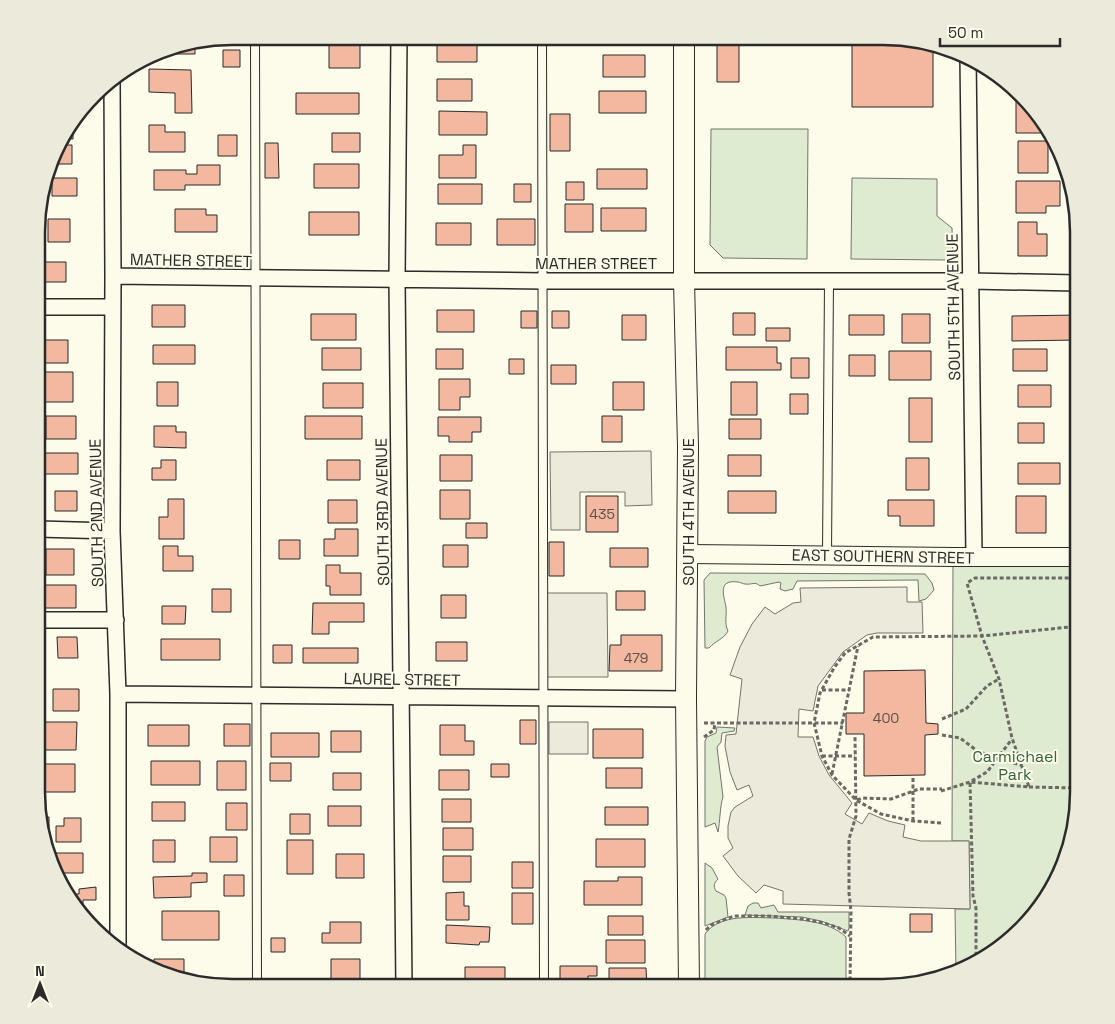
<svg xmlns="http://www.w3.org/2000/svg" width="1115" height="1024" viewBox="0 0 1115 1024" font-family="'Space Grotesk',sans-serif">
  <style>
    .green { fill: #deebd1; stroke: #74746e }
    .parking { fill: #eceadb; stroke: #74746e }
    .building { fill: #f2b8a0; stroke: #2b2b2b }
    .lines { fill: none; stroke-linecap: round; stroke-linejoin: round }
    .service-casing { stroke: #2b2b2b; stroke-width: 10 }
    .minor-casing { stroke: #2b2b2b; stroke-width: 18 }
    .tertiary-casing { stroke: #2b2b2b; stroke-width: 20 }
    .secondary-casing { stroke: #2b2b2b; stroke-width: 22 }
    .path { stroke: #6a6964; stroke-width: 3; stroke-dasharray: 4 2.5; stroke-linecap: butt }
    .service { stroke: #fdfbea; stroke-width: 8 }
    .minor { stroke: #fdfbea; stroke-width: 15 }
    .tertiary { stroke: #fdfbea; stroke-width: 18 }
    .secondary { stroke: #fdfbea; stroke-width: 20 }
    .labels { text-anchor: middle; stroke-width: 4; stroke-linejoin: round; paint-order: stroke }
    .number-label { font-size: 14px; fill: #5d4e48 }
    .street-label { font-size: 16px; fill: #2b2b2b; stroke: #fdfbea }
    .park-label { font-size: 16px; fill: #34623c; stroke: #fdfbea }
    .rim { fill: none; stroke: #2b2b2b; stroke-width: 2.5 }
  </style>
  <rect width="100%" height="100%" fill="#fdfbea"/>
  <!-- green -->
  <path class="green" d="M711 129H808L807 259 723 258 710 245Z
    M852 178 937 179V216L952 228 953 257 947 260 851 259Z
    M953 557H1079V792L1059 878 1012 939 956 973 955 909H970L969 841H952Z
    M710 573 925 574 932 583 934 590 926 599 919 601 918 580 797 581 793 589 785 591 780 589 781 583 779 582 760 586C755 581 752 585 745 584 743 584 740 582 738 582 717 579 724 596 726 607 727 616 724 623 728 631 724 639 715 641 709 648H705L704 580Z
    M717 727 735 728 734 731 722 733 721 742 717 747 723 797C720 805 720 822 718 832L715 823 705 827V741L707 737 716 733Z
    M705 863 712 868 718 879C714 883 713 886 716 891L724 895 726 898 728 917 705 926Z
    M753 903H758L761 908 774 905 778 912H849V928L848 931 821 921 802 917 745 915 748 906Z
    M776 918C799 920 828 920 846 937V987H705V934C720 913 754 918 776 918Z"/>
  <!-- parking -->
  <path class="parking" d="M651 451 652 505 625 506V492H580V530H551L550 452Z
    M907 587V602H922L923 633H877L867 635 843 652 818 686 813 711 799 709 798 737H813L819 756 829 775 852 803 845 814 862 824 869 813 888 821 905 825 903 837 921 841H969L970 909 783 904V891L764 885 756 893 738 876 723 856 733 848 728 838V826L731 812 735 807 753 796 749 785 737 790 730 772 725 746 726 735 736 734 742 679 730 675 740 647 752 624 765 607 775 614 793 603 801 602 800 588Z
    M544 593H607L608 677H544Z
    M549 722H588V754H549Z"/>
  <!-- building -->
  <path class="building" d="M717 37H739V82H717Z
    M852 37H896L933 47V107H852Z
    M329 38H360V68H329Z
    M437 40H477V62H437Z
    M195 42V54H156L169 47Z
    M223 50H240V67H223Z
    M603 55H645V77H603Z
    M149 69 191 70 192 113H175V93L149 92Z
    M437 79H472V101H437Z
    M599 91H646V113H599Z
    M296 93H359V114H296Z
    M1016 101H1028L1030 103 1049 133H1016Z
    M439 111 487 112V135H439Z
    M550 114H570V151H550Z
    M73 122V139H61L63 134Z
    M149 125H165V132H185V152H149Z
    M332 133H360V152H332Z
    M218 135H237V156H218Z
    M1018 141H1048V173H1018Z
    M265 143H278L279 178H265Z
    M58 145H72V164H51Z
    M463 145H476V178H439V155H463Z
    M314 164H359V188H314Z
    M197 165H220V185H185V190H154V170H186V174H197Z
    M597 169H647V189H597Z
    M52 178H77V196H52Z
    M1016 181H1060V206H1046V213H1016Z
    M566 182H584V200H566Z
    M438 184H482V204H438Z
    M514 184H531V202H514Z
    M565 204H593V232H565Z
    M601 208H646V231H601Z
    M175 209H206V215H217V232H175Z
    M309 212H359V235H309Z
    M48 219H70V242H48Z
    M497 219H535V245H497Z
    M1018 222H1037V234H1047V256H1018Z
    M436 223H471V245H436Z
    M40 262H66V282H39Z
    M152 305H185V327H152Z
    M437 310H474V332H437Z
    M521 311H537V328H521Z
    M552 311H569V328H552Z
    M733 313H755V335H733Z
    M311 314H356V340H311Z
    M902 314H930V343H902Z
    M622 315H646V340H622Z
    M849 315H884V335H849Z
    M1078 315V340L1012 341V316Z
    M766 328H790V341H766Z
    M39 340H68V363H39Z
    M153 345H195V364H153Z
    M726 347H777V363H781V370H726Z
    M322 348H361V370H322Z
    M436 349H463V369H436Z
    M1013 349H1047V371H1013Z
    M889 351H931V380H889Z
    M849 355H875V376H849Z
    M791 358H809V378H791Z
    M509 359H524V374H509Z
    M551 365H576V384H551Z
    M43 372H73V402H43Z
    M439 379H470V397H460V410H439Z
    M157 382H178V406H157Z
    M613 382H644V410H613Z
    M731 382H757V415H731Z
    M323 383H363V408H323Z
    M1018 385H1051V407H1018Z
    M790 394H808V414H790Z
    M909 398H932V442H909Z
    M46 416H76V439H46Z
    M305 416H362V439H305Z
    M602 416H622V442H602Z
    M438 417H481V432H472V442H449V436H438Z
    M729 419H761V439H729Z
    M1018 423H1044V443H1018Z
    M154 426H176V432H186V448L154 447Z
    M39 453H78V474H38Z
    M440 455H472V481H440Z
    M728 455H761V476H728Z
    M906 458H929V490H906Z
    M161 460H176V480H152V468H161Z
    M327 460H360V480H327Z
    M1018 463H1060V484H1018Z
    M440 490H470V519H440Z
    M55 491H77V511H55Z
    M728 491H776V513H728Z
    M586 496H618V532H586Z
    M1016 496H1046V533H1016Z
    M168 499H184V539H159V517H168Z
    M328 500H357V523H328Z
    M888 500H934V526H900V516H888Z
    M466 523H487V538H466Z
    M335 529H358V556H324V539H335Z
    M279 540H300V559H279Z
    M549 542H564V576H549Z
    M443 545H468V567H443Z
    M163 546H178V556H193V571H163Z
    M610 548H648V567H610Z
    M46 549H74V575H46Z
    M326 565H340V573H361V595H330V586H326Z
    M41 585H76V608H41Z
    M212 589H231V612H212Z
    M616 591H645V610H616Z
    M441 595H466V618H441Z
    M313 603H364V622H329V634H312Z
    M162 606H186L185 624H162Z
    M621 635H662V671H609L610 645H621Z
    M57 637H77L78 658H58Z
    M161 639H220V660H161Z
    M436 642H467V661H436Z
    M273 645H292V663H273Z
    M303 648H358V663H303Z
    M925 670 926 723 938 724V734L925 735V775L864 776V734H846V713H864V671Z
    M53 689H79V711H53Z
    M520 720H536V744H520Z
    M37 722H77L76 750H37Z
    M224 724H250V746H224Z
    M148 725H189V746H148Z
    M440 725H465V741H474V755H440Z
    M593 729H643V758H593Z
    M331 731H361V752H331Z
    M271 733H319V757H271Z
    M151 761H200V785H151Z
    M217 761H246V790H217Z
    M270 763H291V781H270Z
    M45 764H75V792H45Z
    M491 764H509V777H491Z
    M606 768H642V788H606Z
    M439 770H469V790H439Z
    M333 773H361V790H333Z
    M442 799H471V822H442Z
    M152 802H185V821H152Z
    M226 803H247V830H226Z
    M328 806H361V826H328Z
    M605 807H648V825H605Z
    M290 814H310V834H290Z
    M39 817H49V839H44Z
    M64 818H81V842H56V826H64Z
    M443 828H473V850H443Z
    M210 837H237V862H210Z
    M596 839H645V867H596Z
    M153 840H175V862H153Z
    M287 840H313V874H287Z
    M48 853H83V873H55L51 867Z
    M336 854H364V878H336Z
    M443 856H471V882H443Z
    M512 862H533V888H512Z
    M192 873H207V882L191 883V897L154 898 153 877 192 876Z
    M224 875H244V896H224Z
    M618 877H642V905H584V881H618Z
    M96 887V900H83V914H80L68 894H79V889Z
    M464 892V906H469V920H446V893Z
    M512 893H533V924H512Z
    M162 911H219V940H162Z
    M910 914H932V932H910Z
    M608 916H643V935H608Z
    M330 922H361V943H322V933H330Z
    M446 925 490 927 489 942H480L479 945 446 943Z
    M271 938H285V952H271Z
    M606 940H645V963H606Z
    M154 959H184V977L154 970Z
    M331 959H360V988H331Z
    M560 966H597V976H588V985H560Z
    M465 967H505V988H465Z
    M609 968H646L647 987 609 988Z"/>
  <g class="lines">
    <defs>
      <path id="service" d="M255 36 257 988
        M542 36 544 988
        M827 555 829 281"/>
      <path id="minor" d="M399 36 397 280 404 988
        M968 56 974 557
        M112 80 113 276 112 531 118 694V947
        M113 276 543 281H970L1078 283
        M39 307H113
        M38 529 112 531
        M38 620H116
        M118 694 686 699"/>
      <path id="tertiary" d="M688 554 953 557H1079"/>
      <path id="secondary" d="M684 37V281L688 447 686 699 689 987"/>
    </defs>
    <!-- service casing -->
    <use href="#service" class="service-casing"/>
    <!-- minor casing -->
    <use href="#minor" class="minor-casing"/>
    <!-- tertiary casing -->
    <use href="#tertiary" class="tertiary-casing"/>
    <!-- secondary casing -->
    <use href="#secondary" class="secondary-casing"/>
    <!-- path -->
    <path class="path" d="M822 690H849
      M942 719 966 709 987 686 999 679
      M704 723H843
      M942 735 960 738 976 750 997 759 1021 765
      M704 737 714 730 715 723
      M822 756H855
      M832 774 858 646
      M913 778V821
      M1029 787 1079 788
      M941 791 970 782 987 772 1012 739
      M857 800 863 798 891 799 919 789H942
      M941 823 913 821 881 814 856 800 832 775 822 756 814 723 820 693 834 668 845 653 873 637 982 636 1079 626
      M706 930 711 925 734 916H767L804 919 824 923 839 928 850 936
      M979 960 976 959V908L973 896 970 782 1029 787 1012 738 999 679 982 636 967 583 975 578H1079
      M850 987 851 911 849 893V839L856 816 855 736"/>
    <!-- service -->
    <use href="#service" class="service"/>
    <!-- minor -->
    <use href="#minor" class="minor"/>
    <!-- tertiary -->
    <use href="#tertiary" class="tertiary"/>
    <!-- secondary -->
    <use href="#secondary" class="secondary"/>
  </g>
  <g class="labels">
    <!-- number labels -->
    <g class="number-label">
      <text x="602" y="519">435</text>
      <text x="636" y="663">479</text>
      <text x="886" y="723">400</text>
    </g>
    <!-- street labels -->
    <g class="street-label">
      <text transform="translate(191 260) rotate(1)" y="6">MATHER STREET</text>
      <text x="596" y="269">MATHER STREET</text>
      <text transform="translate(953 307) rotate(-91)" y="6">SOUTH 5TH AVENUE</text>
      <text transform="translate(382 512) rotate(-91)" y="6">SOUTH 3RD AVENUE</text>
      <text transform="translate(688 512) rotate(-90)" y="6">SOUTH 4TH AVENUE</text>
      <text transform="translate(96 513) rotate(-91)" y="6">SOUTH 2ND AVENUE</text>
      <text transform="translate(883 556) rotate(1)" y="6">EAST SOUTHERN STREET</text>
      <text transform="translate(402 679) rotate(1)" y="6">LAUREL STREET</text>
    </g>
    <!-- park labels -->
    <g class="park-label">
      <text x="1015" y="762">Carmichael<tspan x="1015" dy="18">Park</tspan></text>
    </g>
  </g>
  <!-- crop -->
  <path d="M0 0H1115V1024H0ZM232 45H883A187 187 0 0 1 1070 232V792A187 187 0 0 1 883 979H232A187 187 0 0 1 45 792V232A187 187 0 0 1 232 45Z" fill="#eceadb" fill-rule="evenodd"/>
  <path class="rim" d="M232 45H883A187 187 0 0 1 1070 232V792A187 187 0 0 1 883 979H232A187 187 0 0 1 45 792V232A187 187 0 0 1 232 45Z"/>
  <!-- north arrow -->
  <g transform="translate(40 984)" stroke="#fdfbea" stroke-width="4" paint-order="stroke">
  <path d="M0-4L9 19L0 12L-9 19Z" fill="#2b2b2b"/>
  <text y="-8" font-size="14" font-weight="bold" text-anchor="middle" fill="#2b2b2b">N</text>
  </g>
  <!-- scale -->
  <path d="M940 38v8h120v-8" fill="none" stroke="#2b2b2b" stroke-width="2.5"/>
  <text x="948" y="38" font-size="15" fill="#2b2b2b" stroke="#fdfbea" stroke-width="4" paint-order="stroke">50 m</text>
</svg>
